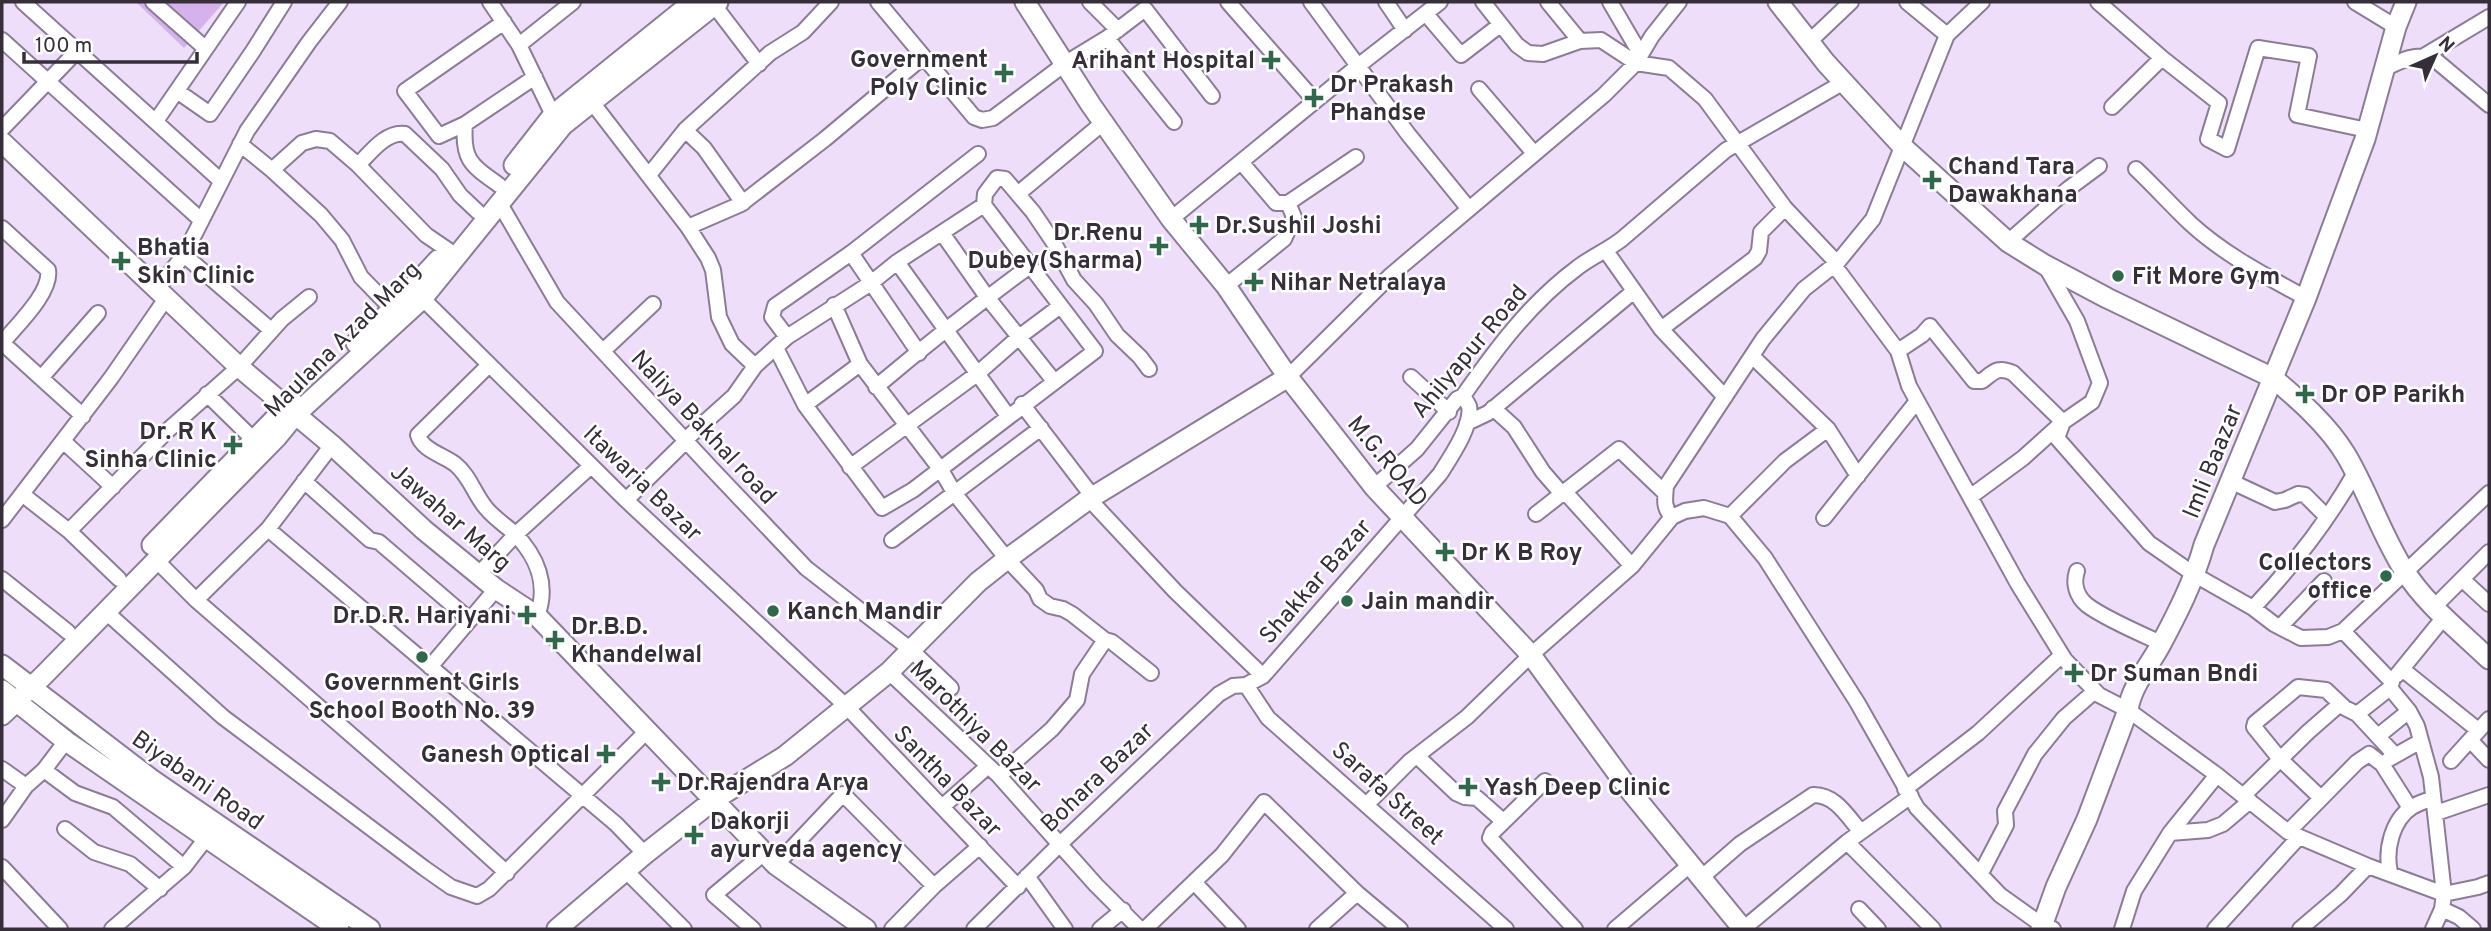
<svg xmlns="http://www.w3.org/2000/svg" width="2491" height="931" viewBox="0 0 2491 931" font-family="Overpass,sans-serif">
  <style>
    .green { fill: #d5b2ec }
    .lines { fill: none; stroke-linecap: round; stroke-linejoin: round }
    .street-casing { stroke: #8b7d95; stroke-width: 18 }
    .secondary-casing { stroke: #8b7d95; stroke-width: 23 }
    .street { stroke: #fff; stroke-width: 14 }
    .secondary { stroke: #fff; stroke-width: 19 }
    .poi-dot { fill: #30674d; stroke: #fff; stroke-width: 2.5 }
    .labels { text-anchor: middle; stroke-width: 5; stroke-linejoin: round; paint-order: stroke }
    .poi-label { font-size: 24px; font-weight: bold; fill: #362f3a; stroke: #fff; text-anchor: start }
    .street-label { font-size: 24px; fill: #362f3a; stroke: #fff }
  </style>
  <rect width="100%" height="100%" fill="#eedefa"/>
  <!-- green -->
  <path class="green" d="M136 2H224L184 48Z"/>
  <g class="lines">
    <defs>
      <path id="street" d="M23 2 221 181
        M153 2 205 48
        M490 2 519 45 553 115 559 121
        M878 2 974 117 982 120 993 118 1066 63 1107 38 1145 9 1212 96
        M1090 2 1118 30
        M1228 2 1315 101
        M1311 2 1408 134 1469 209
        M1386 2 1405 30
        M1483 2 1517 45 1528 53 1543 54 1580 41 1601 40 1636 63 1669 68 1705 99 1785 208 1837 263
        M1548 2 1580 41
        M1610 2 1641 55
        M1907 2 1947 35
        M2098 2 2162 58 2219 103 2208 139 2227 149 2258 48 2309 56 2297 115 2367 130
        M2355 2 2396 27
        M714 5 759 64
        M1426 14 1461 55 1500 25
        M1107 38 1174 122
        M2 40 201 220
        M1809 42 1851 2
        M519 45 573 2
        M2424 56 2489 17
        M2384 69C2400 61 2414 53 2433 58L2489 105
        M1479 89 1533 152
        M177 91 210 114 253 51 284 2
        M588 97 688 227 708 258 713 270 719 317 732 344 755 366
        M2112 107 2162 58
        M156 121 238 2
        M465 124 535 77
        M2 129 77 51
        M685 130 704 148 743 203
        M240 144 272 170 321 215 342 240 361 277 399 316
        M1241 162 1276 203H1288L1356 157
        M358 165C370 153 386 131 405 134L442 169 460 195 478 212
        M2136 169C2155 187 2172 206 2191 224 2225 255 2266 276 2306 298
        M272 170 302 143 316 139 330 141 358 165 426 235 448 250
        M649 175 685 130 770 53 803 32 831 2
        M499 185C471 165 462 160 465 124L439 136 405 91 504 22
        M1016 192H1020L1104 122
        M500 204 557 302 711 468 806 568 910 649 951 688
        M1171 219 1358 66 1440 2
        M688 227 741 204 825 139 923 57
        M2 228 48 270C52 292 17 325 3 342
        M942 233 987 297 1054 381
        M2008 242 2068 189 2099 166
        M1606 251 1661 329 1725 397
        M851 253 919 353
        M184 255 271 330
        M897 262 1008 416
        M1834 265 1898 351 1909 386 2018 584 2065 660 2099 695 2128 710 2217 775 2288 832 2368 866 2444 894 2478 887 2489 883
        M1226 286 1284 239 1294 217 1288 203
        M157 289 184 255 247 131 309 42 340 2
        M416 292 626 500 847 707 1018 887
        M834 305 860 364 941 470 955 494 1007 559 1036 590 1040 599 1050 606 1063 609 1072 614 1105 640
        M1661 329 1755 258 1759 251 1761 232 1785 208
        M787 337 772 317 775 306 851 253 978 154
        M776 348 805 405 882 508 913 490 1095 351 984 205
        M9 349 41 378 98 313
        M603 351 653 304
        M1898 351 1922 335 1930 326 1974 381H1982C1994 372 1997 366 2013 373L2063 422 2057 438 2149 543 2195 575 2253 608 2274 624 2301 638 2328 637 2343 631 2489 493
        M1753 357 1828 429 1858 476
        M489 365 418 435C422 450 443 455 455 464 470 476 474 494 486 508 494 518 505 525 514 533 537 556 549 585 537 616
        M1288 377 1391 275 1604 95 1636 63 1652 36 1679 2
        M1411 377 1449 412
        M41 378 83 416
        M876 387C927 344 978 304 1031 265
        M207 394 254 440
        M1022 404 1093 497
        M805 405 860 364
        M1493 408 1514 427 1543 472 1563 495
        M1467 423 1488 413 1634 291
        M685 440 734 396 755 366 787 337 871 283 897 262 984 205 985 194 997 178 1005 179 1033 212 1054 243 1074 280 1096 304 1117 335 1140 357 1149 369
        M63 441 113 487
        M850 467 977 374 1019 337 1059 307
        M304 481 370 540 379 542 470 620
        M2230 481 2275 502 2285 500 2298 494 2305 495 2327 517
        M1374 487 1417 449 1457 399 1463 396C1496 349 1530 303 1577 268 1591 257 1608 250 1622 239L1726 150 1844 82
        M1565 492 1632 566
        M22 494 69 531 119 579
        M1970 497 2023 458 2063 422 2092 402 2100 383 2077 321 2046 267
        M1089 499 1175 591 1263 676
        M626 500 686 441
        M1536 514 1619 449 1665 493
        M1730 516 1785 461 1828 429
        M1672 517C1663 507 1665 499 1666 486L1763 339 1804 289 1837 263 1873 219 1947 35 1982 2
        M1824 518 1917 401
        M2 520 111 378 167 297
        M268 529 616 824 645 854
        M69 531 167 431 239 367 282 319 309 297
        M892 540 1041 428
        M156 560 196 600 441 813 507 873
        M2077 571C2073 583 2076 596 2087 605 2104 618 2141 634 2161 643
        M478 575 515 535 591 466
        M2 579 68 632
        M2463 580 2489 604
        M196 600 268 529 332 445
        M2434 607 2489 552
        M2253 608C2292 567 2327 522 2355 473
        M105 611 223 717 424 868 451 887 477 896 489 889 646 732
        M2280 627 2324 581
        M2343 631 2392 682 2390 688 2409 711 2417 726 2431 777 2444 894 2442 909 2433 929
        M430 667 496 589
        M2402 669 2478 730
        M889 672 999 776 1096 885 1140 929
        M2397 675 2445 616
        M1246 685 1268 718 1506 929
        M2357 714 2390 688
        M2378 736 2409 711
        M2470 740 2489 760
        M1417 756 1456 793 1465 797 1477 798 1503 821
        M2389 759 2421 741
        M2451 761 2489 719
        M2 769 26 786
        M44 770 75 793 113 807 184 867
        M999 776 1052 729 1077 700 1082 674 1105 640 1112 642 1151 673
        M1545 781 1492 833 1490 838 1575 929
        M1905 789 1978 733 2062 655
        M2243 796 2308 732 2340 704
        M2321 798 2280 759 2254 727 2255 723 2298 687 2326 690 2345 708 2357 714 2395 755
        M1367 804 1410 761 1467 717 1531 655 1632 566 1672 517 1685 511 1704 508 1730 516 1765 558 1857 702 1917 808 2000 895 2042 925 2053 929
        M942 807 987 767
        M2436 813 2489 795
        M2 820 26 786 44 770 66 741
        M65 829 94 852 130 864 160 889
        M2288 832 2357 762 2369 754 2382 764 2410 808
        M2170 833 2217 775
        M1847 842 1933 929
        M776 865 843 794 934 886
        M2 867 60 929
        M625 870 684 929
        M2390 872C2385 850 2392 820 2412 807 2419 803 2426 801 2433 798
        M1981 873 2006 825 2005 811 2035 754 2064 718 2095 691
        M1027 876 1065 929
        M1702 877 1740 844 1813 795C1835 794 1848 817 1861 832
        M1194 882 1238 929
        M1859 909 1878 929
        M2442 909 2459 917 2473 929
        M112 929 184 867 207 837
        M753 929 714 895 764 853
        M892 929 934 886 980 846
        M974 929 1060 844 1219 694 1233 686 1246 685 1263 676 1440 474C1450 458 1473 425 1469 406 1469 405 1464 398 1463 396
        M1100 929 1123 910
        M1145 929 1222 855 1264 802 1357 893 1400 929
        M1317 929 1357 893
        M1615 929 1691 864
        M1743 929 1847 842 1911 796
        M2122 929 2134 891 2170 833 2208 830 2223 824 2250 801
        M2215 929 2299 837
        M2300 929 2341 894 2368 866"/>
      <path id="secondary" d="M1025 2 1091 105 1171 219 1226 286 1288 377 1374 487 1531 655 1631 792 1743 929
        M1778 2 1826 63 1903 147 2008 242 2045 265 2107 298 2273 378C2299 400 2328 425 2346 455 2368 492 2381 534 2404 570 2426 605 2460 631 2489 659
        M2 142 239 367 332 445 424 530 496 589 537 616 776 865 866 929
        M514 165 553 115 693 2
        M356 343 393 309 438 260
        M152 545 292 401
        M2 665 151 779 370 929
        M2 690 66 741 339 929
        M2 715 43 676 277 437 295 415 422 299 563 125 718 2
        M557 929 645 854 715 799 785 756 889 672 978 582 1007 559 1089 499 1288 377
        M2041 929 2056 887 2087 819 2128 710C2131 687 2149 666 2160 646 2177 614 2194 581 2204 545L2306 298 2365 139 2396 27 2406 2"/>
    </defs>
    <!-- street casing -->
    <use href="#street" class="street-casing"/>
    <!-- secondary casing -->
    <use href="#secondary" class="secondary-casing"/>
    <!-- street -->
    <use href="#street" class="street"/>
    <!-- secondary -->
    <use href="#secondary" class="secondary"/>
  </g>
  <!-- markers -->
  <g class="poi-dot">
    <path d="M1267.5 49.5h7v7h7v7h-7v7h-7v-7h-7v-7h7z"/>
    <path d="M1000.5 62.5h7v7h7v7h-7v7h-7v-7h-7v-7h7z"/>
    <path d="M1310.5 87.5h7v7h7v7h-7v7h-7v-7h-7v-7h7z"/>
    <path d="M1928.5 169.5h7v7h7v7h-7v7h-7v-7h-7v-7h7z"/>
    <path d="M1195.5 214.5h7v7h7v7h-7v7h-7v-7h-7v-7h7z"/>
    <path d="M1155.5 235.5h7v7h7v7h-7v7h-7v-7h-7v-7h7z"/>
    <path d="M117.5 250.5h7v7h7v7h-7v7h-7v-7h-7v-7h7z"/>
    <circle cx="2118" cy="276" r="7"/>
    <path d="M1250.5 271.5h7v7h7v7h-7v7h-7v-7h-7v-7h7z"/>
    <path d="M2301.5 383.5h7v7h7v7h-7v7h-7v-7h-7v-7h7z"/>
    <path d="M229.5 434.5h7v7h7v7h-7v7h-7v-7h-7v-7h7z"/>
    <path d="M1441.5 541.5h7v7h7v7h-7v7h-7v-7h-7v-7h7z"/>
    <circle cx="2386" cy="576" r="7"/>
    <circle cx="1347" cy="601" r="7"/>
    <circle cx="773" cy="611" r="7"/>
    <path d="M523.5 604.5h7v7h7v7h-7v7h-7v-7h-7v-7h7z"/>
    <path d="M551.5 629.5h7v7h7v7h-7v7h-7v-7h-7v-7h7z"/>
    <circle cx="422" cy="657" r="7"/>
    <path d="M2070.5 662.5h7v7h7v7h-7v7h-7v-7h-7v-7h7z"/>
    <path d="M602.5 743.5h7v7h7v7h-7v7h-7v-7h-7v-7h7z"/>
    <path d="M657.5 771.5h7v7h7v7h-7v7h-7v-7h-7v-7h7z"/>
    <path d="M1464.5 776.5h7v7h7v7h-7v7h-7v-7h-7v-7h7z"/>
    <path d="M690.5 824.5h7v7h7v7h-7v7h-7v-7h-7v-7h7z"/>
  </g>
  <g class="labels">
    <!-- poi labels -->
    <g class="poi-label">
      <text x="988" y="67" text-anchor="end">Government<tspan x="988" dy="28">Poly Clinic</tspan></text>
      <text x="1255" y="68" text-anchor="end">Arihant Hospital</text>
      <text x="1330" y="92">Dr Prakash<tspan x="1330" dy="28">Phandse</tspan></text>
      <text x="1948" y="174">Chand Tara<tspan x="1948" dy="28">Dawakhana</tspan></text>
      <text x="1215" y="233">Dr.Sushil Joshi</text>
      <text x="1143" y="240" text-anchor="end">Dr.Renu<tspan x="1143" dy="28">Dubey(Sharma)</tspan></text>
      <text x="137" y="255">Bhatia<tspan x="137" dy="28">Skin Clinic</tspan></text>
      <text x="2132" y="284">Fit More Gym</text>
      <text x="1270" y="290">Nihar Netralaya</text>
      <text x="2321" y="402">Dr OP Parikh</text>
      <text x="217" y="439" text-anchor="end">Dr. R K<tspan x="217" dy="28">Sinha Clinic</tspan></text>
      <text x="1461" y="560">Dr K B Roy</text>
      <text x="2372" y="570" text-anchor="end">Collectors<tspan x="2372" dy="28">office</tspan></text>
      <text x="1361" y="609">Jain mandir</text>
      <text x="787" y="619">Kanch Mandir</text>
      <text x="511" y="623" text-anchor="end">Dr.D.R. Hariyani</text>
      <text x="571" y="634">Dr.B.D.<tspan x="571" dy="28">Khandelwal</tspan></text>
      <text x="2090" y="681">Dr Suman Bndi</text>
      <text x="422" y="690" text-anchor="middle">Government Girls<tspan x="422" dy="28">School Booth No. 39</tspan></text>
      <text x="590" y="762" text-anchor="end">Ganesh Optical</text>
      <text x="677" y="790">Dr.Rajendra Arya</text>
      <text x="1484" y="795">Yash Deep Clinic</text>
      <text x="710" y="829">Dakorji<tspan x="710" dy="28">ayurveda agency</tspan></text>
    </g>
    <!-- street labels -->
    <g class="street-label">
      <text transform="translate(342 339) rotate(-45)" y="8">Maulana Azad Marg</text>
      <text transform="translate(1469 351) rotate(-50)" y="8">Ahilyapur Road</text>
      <text transform="translate(704 427) rotate(47)" y="8">Naliya Bakhal road</text>
      <text transform="translate(1388 461) rotate(50)" y="8">M.G.ROAD</text>
      <text transform="translate(2212 461) rotate(-68)" y="8">Imli Baazar</text>
      <text transform="translate(643 483) rotate(44)" y="8">Itawaria Bazar</text>
      <text transform="translate(451 517) rotate(41)" y="8">Jawahar Marg</text>
      <text transform="translate(1315 581) rotate(-49)" y="8">Shakkar Bazar</text>
      <text transform="translate(976 726) rotate(45)" y="8">Marothiya Bazar</text>
      <text transform="translate(1097 777) rotate(-44)" y="8">Bohara Bazar</text>
      <text transform="translate(198 780) rotate(35)" y="8">Biyabani Road</text>
      <text transform="translate(948 781) rotate(46)" y="8">Santha Bazar</text>
      <text transform="translate(1388 793) rotate(42)" y="8">Sarafa Street</text>
    </g>
  </g>
  <!-- border -->
  <rect width="2491" height="931" fill="none" stroke="#362f3a" stroke-width="7"/>
  <!-- north arrow -->
  <g transform="translate(2435 56) rotate(45)" stroke="#ffffff" stroke-width="5" paint-order="stroke">
  <path d="M0-5L12 26L0 18L-12 26Z" fill="#362f3a"/>
  <text y="-10" font-size="19" font-weight="bold" text-anchor="middle" fill="#362f3a">N</text>
  </g>
  <!-- scale -->
  <path d="M24 52v10h173v-10" fill="none" stroke="#362f3a" stroke-width="3.5"/>
  <text x="35" y="52" font-size="21" fill="#362f3a" stroke="#ffffff" stroke-width="5" paint-order="stroke">100 m</text>
</svg>
